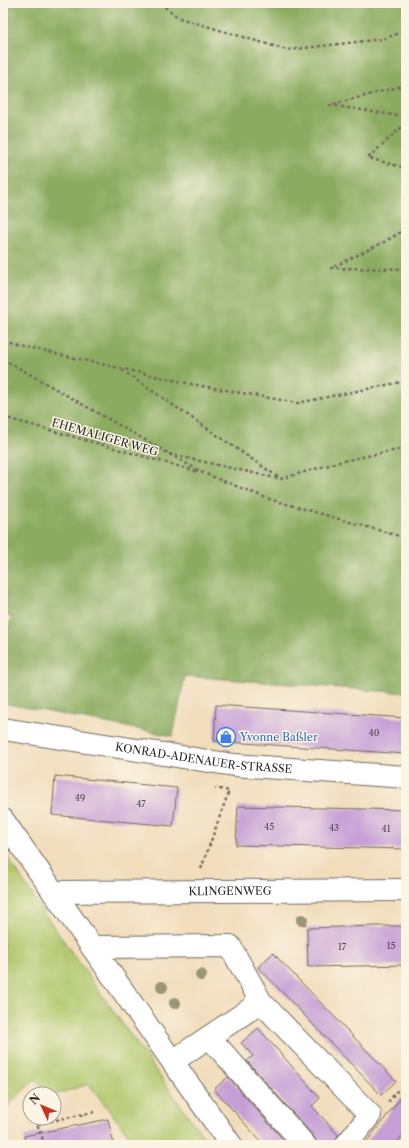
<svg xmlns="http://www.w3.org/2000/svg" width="409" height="1148" viewBox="0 0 409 1148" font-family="'Libre Caslon Text',serif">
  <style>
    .green { fill: #afc76c; stroke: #6d794c }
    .forest { fill: #8bac60; stroke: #5b6c46 }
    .building { fill: #c59ed6 }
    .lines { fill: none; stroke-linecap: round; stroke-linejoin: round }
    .minor-casing { stroke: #70695e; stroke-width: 24 }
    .path { stroke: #70695e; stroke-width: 2.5; stroke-dasharray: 3 3; stroke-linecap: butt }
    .minor { stroke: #fff; stroke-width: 22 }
    .tree { fill: #9a9577 }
    .labels { text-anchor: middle; stroke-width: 3; stroke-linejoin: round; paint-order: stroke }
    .number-label { font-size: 9px; fill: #524856 }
    .street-label { font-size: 11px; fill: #2b2b2b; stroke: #fcf5e5 }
    .shop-label { font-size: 11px; fill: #366cbe; stroke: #fcf5e5; text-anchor: start }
  </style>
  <rect width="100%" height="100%" fill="#fcf5e5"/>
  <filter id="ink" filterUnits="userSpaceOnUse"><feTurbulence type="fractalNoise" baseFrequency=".025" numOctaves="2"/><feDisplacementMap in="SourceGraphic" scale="8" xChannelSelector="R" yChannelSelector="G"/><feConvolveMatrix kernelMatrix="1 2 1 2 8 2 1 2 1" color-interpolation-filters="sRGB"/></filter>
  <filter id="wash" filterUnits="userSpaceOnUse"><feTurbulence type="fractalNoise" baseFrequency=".012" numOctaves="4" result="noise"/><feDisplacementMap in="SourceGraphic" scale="16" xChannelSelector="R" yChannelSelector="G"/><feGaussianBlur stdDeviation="0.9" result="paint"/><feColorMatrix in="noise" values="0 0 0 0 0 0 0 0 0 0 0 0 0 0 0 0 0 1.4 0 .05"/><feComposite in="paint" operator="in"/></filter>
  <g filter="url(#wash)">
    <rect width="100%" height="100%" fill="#f1ddbc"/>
    <!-- green -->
    <path class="green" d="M3 850 45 915 209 1145H136L89 1084 54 1095 49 1094 35 1079 3 1111Z"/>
    <!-- forest -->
    <path class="forest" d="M3 3H406V693L185 676 173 736 3 703V644L12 617 3 614Z"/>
    <g id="blocks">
      <!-- building -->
      <path class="building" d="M216 705 406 718V754L214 741Z
        M55 776 177 788 173 826 52 815Z
        M238 806 406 810V849L236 845Z
        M377 926H406V965L308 967 307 928Z
        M273 953 396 1081 381 1095 258 967Z
        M258 1028 320 1098 312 1106 338 1135 334 1145H317L314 1137 247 1061 253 1056 241 1043Z
        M228 1077 288 1145H264L214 1089Z
        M406 1091V1131L395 1145H364Z
        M108 1119 114 1145H25L24 1136Z"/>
    </g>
  </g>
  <g filter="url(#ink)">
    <use href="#blocks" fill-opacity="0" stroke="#70695e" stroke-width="1"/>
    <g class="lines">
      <defs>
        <g id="minor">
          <path id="s1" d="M3 729 234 765 406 777"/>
          <path d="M3 820 231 1145"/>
          <path id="s2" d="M53 892 406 890"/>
          <path d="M92 947 230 946 261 1002 370 1115 346 1145"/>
          <path d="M209 1037 305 1145"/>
          <path d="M173 1061 261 1002"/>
        </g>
      </defs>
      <!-- minor casing -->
      <use href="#minor" class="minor-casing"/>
      <!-- path -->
      <path class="path" d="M160 3 179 18 287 50 382 39 406 31
        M406 85 330 105 406 117
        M406 123 368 158 406 168
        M406 229 384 242 331 268 406 269
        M3 340 25 347 191 384 298 403 406 381
        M3 359 203 473 269 499 406 538
        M122 370 278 477
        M3 417 199 472
        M169 454 280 479 343 461 406 448
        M201 869 229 791 215 788
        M388 1102 397 1091 406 1098
        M45 1145 37 1124 94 1112"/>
      <!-- minor -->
      <use href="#minor" class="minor"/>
    </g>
    <!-- trees -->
    <g class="tree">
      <circle cx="302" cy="920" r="6"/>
      <circle cx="201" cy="975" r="6"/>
      <circle cx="162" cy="987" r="6"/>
      <circle cx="175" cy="1003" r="6"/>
    </g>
  </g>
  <!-- icons -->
  <defs>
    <symbol id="shop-ring" viewBox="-11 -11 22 22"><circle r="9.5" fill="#fcf5e5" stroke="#3f7fe0" stroke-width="1.5"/><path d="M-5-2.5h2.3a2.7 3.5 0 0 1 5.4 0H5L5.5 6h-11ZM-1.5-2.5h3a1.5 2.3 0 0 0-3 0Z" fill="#3f7fe0"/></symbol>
  </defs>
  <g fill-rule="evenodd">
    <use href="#shop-ring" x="215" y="726" width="22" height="22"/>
  </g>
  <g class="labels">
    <!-- number labels -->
    <g class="number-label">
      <text x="374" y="736">40</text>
      <text x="80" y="801">49</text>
      <text x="141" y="807">47</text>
      <text x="269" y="830">45</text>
      <text x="334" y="831">43</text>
      <text x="386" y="832">41</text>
      <text x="391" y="949">15</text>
      <text x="342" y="950">17</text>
    </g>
    <!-- street labels -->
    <g class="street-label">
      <text transform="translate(105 437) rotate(16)" y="4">EHEMALIGER WEG</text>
      <text dy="4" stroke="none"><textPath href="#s1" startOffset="203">KONRAD-ADENAUER-STRASSE</textPath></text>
      <text dy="4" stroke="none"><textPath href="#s2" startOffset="177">KLINGENWEG</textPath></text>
    </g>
    <!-- shop labels -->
    <g class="shop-label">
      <text x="240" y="741">Yvonne Baßler</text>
    </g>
  </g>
  <!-- margin -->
  <rect width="409" height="1148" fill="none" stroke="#fcf5e5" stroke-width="16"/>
  <!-- north arrow -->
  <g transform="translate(42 1106) rotate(314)"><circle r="19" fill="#fcf5e5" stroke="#a8a49b"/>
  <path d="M0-3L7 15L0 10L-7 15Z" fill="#c8321e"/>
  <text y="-6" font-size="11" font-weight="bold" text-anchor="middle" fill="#2b2b2b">N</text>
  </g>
</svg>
